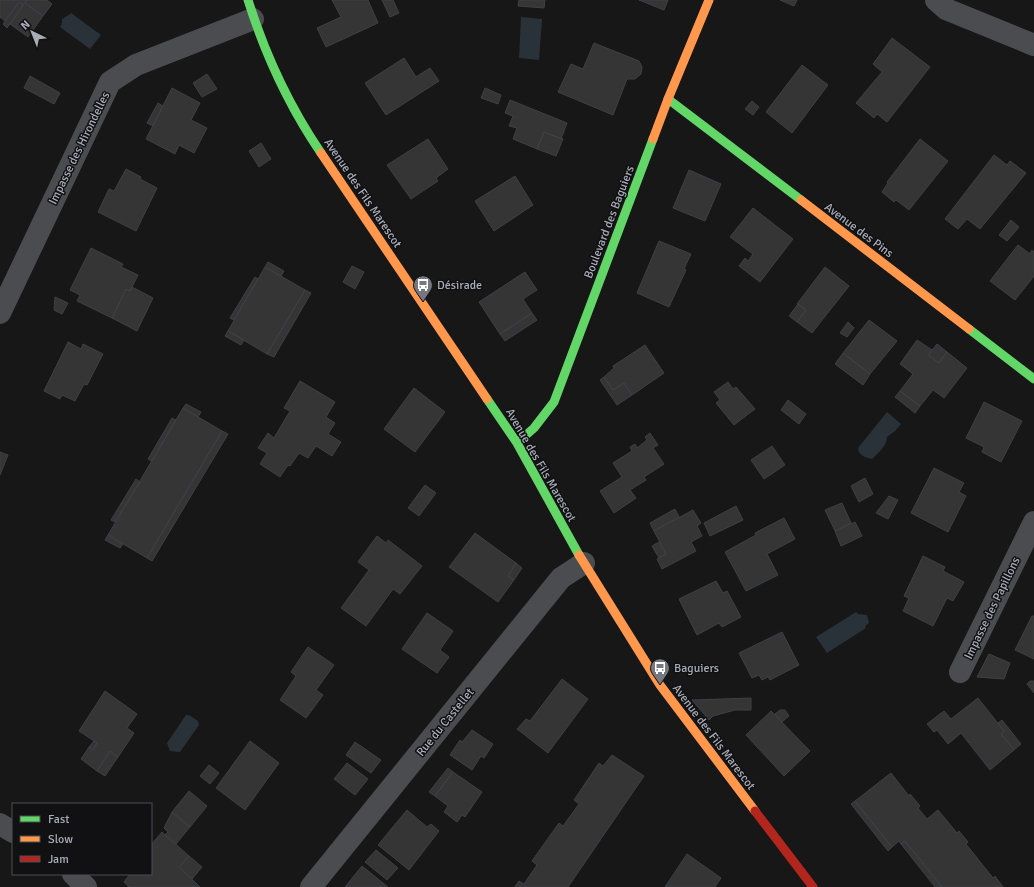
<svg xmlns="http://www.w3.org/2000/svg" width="1034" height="887" viewBox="0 0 1034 887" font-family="Signika,sans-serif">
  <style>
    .water { fill: #2a3239 }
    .building { fill: #353536; stroke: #3f4043 }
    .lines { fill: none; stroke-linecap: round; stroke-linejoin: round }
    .street { stroke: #4b4c50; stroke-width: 22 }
    .fast { stroke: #63d668; stroke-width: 9 }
    .slow { stroke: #ff974d; stroke-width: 9 }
    .jam { stroke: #b3261e; stroke-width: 9 }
    .labels { text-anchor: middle; stroke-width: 3; stroke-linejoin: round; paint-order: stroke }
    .street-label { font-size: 12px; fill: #a8adb8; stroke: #111113 }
    .poi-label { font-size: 12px; fill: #a8adb8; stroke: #111113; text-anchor: start }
  </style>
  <rect width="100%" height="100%" fill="#171717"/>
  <!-- water -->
  <path class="water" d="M71 13 101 35 90 49 60 27 62 24V19L69 15Z
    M521 17 542 19 539 60 519 58Z
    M887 412 901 424 895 431 887 437C887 446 878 453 872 459 866 458 858 455 858 448Z
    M856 612 858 614 867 615 869 623 865 626 866 628 827 653 816 637Z
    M186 715H189L198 721 199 725 180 752 170 751 167 743Z"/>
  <!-- building -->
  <path class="building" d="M0 0H27L23 5 19 2 5 21 0 17Z
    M27 0H47L52 4 43 16 25 3Z
    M332 0H368L378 23 326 47 317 28 341 17Z
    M382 0H393L399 13 390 17Z
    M519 0H545L544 8 518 6Z
    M639 0H668L664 10Z
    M780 0H797L794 6Z
    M19 2 23 5 7 28 3 24Z
    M25 3 43 16 28 37 10 24Z
    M892 38 930 67 887 122 877 114 874 118 856 103 882 72 873 64Z
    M594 43 639 61 642 67 641 74 635 79H627L613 115 558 92 571 64 583 69Z
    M404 58 416 77 430 68 439 81 386 115 365 83Z
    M802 65 828 85 792 133 766 112Z
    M207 74 217 89 202 97 193 83Z
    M30 76 60 93 54 104 24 88Z
    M172 88 200 103 191 120 207 128 194 153 179 145 175 154 146 139Z
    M485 88 501 95 498 104 481 98Z
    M510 100 567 123 561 139 544 132 537 149 513 139 517 128 509 126 513 116 505 113Z
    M752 101 759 107 753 115 745 109Z
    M158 103 163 106 153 126 147 123Z
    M544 132 563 139 556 156 537 149Z
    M428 139 448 169 436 178 438 181 411 199 387 165Z
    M920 139 948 161 909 210 896 200 894 202 882 192 888 183 887 182Z
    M261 143 271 159 259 167 249 151Z
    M994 155 1007 165 1010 161 1026 173 980 229 967 219 958 229 945 219Z
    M126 169 141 177 140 179 157 188 136 231 98 212 109 189 114 191Z
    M689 170 721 184 705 221 673 208Z
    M515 176 533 205 494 231 475 201Z
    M753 208 793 239 760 282 739 266 745 258 748 261 753 254 730 237Z
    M1011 220 1019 227 1007 241 999 235Z
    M659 241 691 254 684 269 686 270 669 307 637 293Z
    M1018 245 1030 254 1032 250 1034 252V276L1015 300 990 281Z
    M91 248 123 264 121 267 138 275 130 291 126 289 112 318 77 301 80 295 70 290Z
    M268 262 284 271 281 276 265 267Z
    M352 266 364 272 355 289 343 282Z
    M265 267 305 290 267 354 228 331Z
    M825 267 849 286 812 333 797 322 806 310 797 304Z
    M525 272 537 290 523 299 532 313 500 334 479 302Z
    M255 277 258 279 234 320 230 318Z
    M132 287 153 298 137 331 112 318 126 289 130 291Z
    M305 290 311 293 274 357 267 354Z
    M55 297 68 303 62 314 54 310Z
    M798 304 806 310 797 322 789 316Z
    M532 313 537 320 505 341 500 334Z
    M869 320 897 341 870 374 843 353Z
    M848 322 854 328 847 337 840 333Z
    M228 331 244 340 241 345 225 336Z
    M917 340 932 350 928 355 939 363 947 352 967 368 944 398 933 390 920 406 900 391 913 374 900 364Z
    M68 342 81 349 83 344 103 354 87 385 84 384 75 401 62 395 60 399 44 391Z
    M937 344 947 352 939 363 928 355Z
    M645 345 664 373 632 395 624 383 613 390 604 377 614 368 613 366Z
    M843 353 870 374 863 385 835 364Z
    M604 377 613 390 624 383 632 395 617 405 600 380Z
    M300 381 335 402 326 417 335 423 328 434 341 442 332 456 316 446 308 458 299 453 290 466 288 465 280 477 260 464 267 453 258 448 268 433 274 438 290 411 284 408Z
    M728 382 733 389 736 387 755 409 734 425 716 403 720 400 714 392Z
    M414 388 445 412 415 452 384 429Z
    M900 391 920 406 915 413 895 397Z
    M788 400 806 414 799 424 781 410Z
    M984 402 1022 421 1001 462 982 452 984 447 966 438Z
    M186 404 201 412 198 417 183 408Z
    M183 408 222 431 147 558 108 535Z
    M172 418 176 420 152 461 148 459Z
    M222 431 228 434 152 561 147 558Z
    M650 433 658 445 653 448 664 464 644 477 646 480 630 490 636 498 614 513 600 491 622 477 613 463 632 451 630 447 635 444 637 448 647 440 645 437Z
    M772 446 785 465 764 479 751 460Z
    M0 452 8 455 0 475Z
    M934 468 964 483 959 492 966 496 948 532 911 513Z
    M865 478 873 494 859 502 851 486Z
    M136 479 140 482 115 522 111 520Z
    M425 485 436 493 419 516 408 508Z
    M889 496 898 500 888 519 876 513Z
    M842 503 851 523 835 531 825 510Z
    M736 506 743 520 710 536 704 523Z
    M675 509 679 517 654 531 650 523Z
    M693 510 701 523 697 526 702 536 691 542 696 551 662 569 657 559 666 554 654 531Z
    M784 518 795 539 767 554 778 575 746 591 725 552 756 535 755 533Z
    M855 522 862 536 841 546 835 531Z
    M475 533 516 563 508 576 514 580 498 602 449 567Z
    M108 535 123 544 120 548 105 540Z
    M377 536 386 543 388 540 422 566 400 594 393 589 366 626 341 608 369 570 358 562Z
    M659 542 666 554 659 558 652 546Z
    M923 556 945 567 943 571 964 582 953 601 947 598 933 626 903 611 909 598 904 596Z
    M516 563 522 568 514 580 508 576Z
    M716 581 723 593 727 591 741 617 722 627 719 623 697 635 679 599Z
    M427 613 453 631 440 650 449 657 437 673 402 649Z
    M1032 616H1034V659L1015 650Z
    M782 632 799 665 770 680 768 677 762 680 759 675 752 678 739 653Z
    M308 647 334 665 316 690 323 695 306 718 280 700 296 676 291 672Z
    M989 654 1010 663 1004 679 977 677Z
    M562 679 588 699 548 753 517 729 526 719 530 721Z
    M1030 681H1034V693L1027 684Z
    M105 691 137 714 127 728 134 733 118 757 110 751 97 771 81 759 89 747 93 750 97 743 79 731Z
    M751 698V710H735L713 716 709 720 692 700Z
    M978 698 1004 731 1001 734 1014 750 990 770 961 733 948 744 937 730 934 732 927 724 944 711 951 719Z
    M780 710H785L789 716 782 722 775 714Z
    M771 711 810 751 784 776 746 735Z
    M1002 720 1021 744 1014 750 1001 734 1004 731 998 723Z
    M472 730 493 744 484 758 481 756 472 770 450 755 460 740 462 742Z
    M94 741 97 743 93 750 89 747Z
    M250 741 279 763 245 810 216 788Z
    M355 742 381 760 371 773 346 755Z
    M110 751 118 757 105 776 97 771Z
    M612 755 644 776 568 887H515L519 881 524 884 537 865 532 861 559 823 563 826 579 804 574 800 599 763 603 766Z
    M347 763 368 779 355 795 334 779Z
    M209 765 219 773 210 784 200 776Z
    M448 768 453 772 435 796 429 792Z
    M453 772 482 792 465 817 462 815 457 822 444 812 448 806 435 796Z
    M891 773 909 796 910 794 920 806 918 808 927 819 938 810 957 833 959 831 968 842 966 844 993 878 995 876 1003 887H942L905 841 901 844 899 841 892 847 855 801Z
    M189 791 207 806 190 827 172 812Z
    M855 801 892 847 888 851 851 804Z
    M407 810 427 827 431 824 439 831 409 870 378 845Z
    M172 812 190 827 176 844 165 835 168 832 164 828Z
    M162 832 189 856 179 867 200 887H129L124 882 130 874H151V845Z
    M905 841 942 887H935L901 844Z
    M376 850 398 868 387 880 365 862Z
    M687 854 721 878 715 887H665Z
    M189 856 202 867 192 879 179 867Z
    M362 866 388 887H345Z"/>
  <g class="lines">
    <!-- street -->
    <path class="street" d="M936 0 946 9 1034 45
      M0 313 110 82 136 65 253 19
      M960 672 1034 522
      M0 824 13 832
      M73 874 86 887
      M311 887 561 578 584 563"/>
    <!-- fast -->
    <path class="fast" d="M248 0C265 54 289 106 321 153
      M668 99 801 200
      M969 329 1034 379
      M487 399 517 443 579 555
      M517 443 534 428 554 402 653 139"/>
    <!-- slow -->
    <path class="slow" d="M653 139 668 99 709 0
      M321 153 487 399
      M801 200 969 329
      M579 555 660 685 755 811"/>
    <!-- jam -->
    <path class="jam" d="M755 811 813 887"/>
  </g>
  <!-- icons -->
  <defs>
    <symbol id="bus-pin" viewBox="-11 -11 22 30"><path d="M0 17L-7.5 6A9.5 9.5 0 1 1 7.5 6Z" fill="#757880" stroke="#111113"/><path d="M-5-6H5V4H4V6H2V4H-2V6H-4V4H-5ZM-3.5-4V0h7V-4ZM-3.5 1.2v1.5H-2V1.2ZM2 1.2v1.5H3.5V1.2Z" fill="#fff"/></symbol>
  </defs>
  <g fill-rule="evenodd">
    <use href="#bus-pin" x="412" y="274" width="22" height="30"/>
    <use href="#bus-pin" x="649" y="657" width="22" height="30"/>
  </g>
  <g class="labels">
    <!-- street labels -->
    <g class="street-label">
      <text transform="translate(79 148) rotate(-64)" y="4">Impasse des Hirondelles</text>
      <text transform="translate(363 193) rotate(56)" y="4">Avenue des Fils Marescot</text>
      <text transform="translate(609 222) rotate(-69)" y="4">Boulevard des Baguiers</text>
      <text transform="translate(859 230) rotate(37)" y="4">Avenue des Pins</text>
      <text transform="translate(541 465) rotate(60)" y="4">Avenue des Fils Marescot</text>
      <text transform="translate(992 608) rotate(-64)" y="4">Impasse des Papillons</text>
      <text transform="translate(445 722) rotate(-51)" y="4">Rue du Castellet</text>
      <text transform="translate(714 737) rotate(53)" y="4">Avenue des Fils Marescot</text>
    </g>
    <!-- poi labels -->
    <g class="poi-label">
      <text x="437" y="289">Désirade</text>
      <text x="674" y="672">Baguiers</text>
    </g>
  </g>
  <!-- legend -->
  <rect x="12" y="803" width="140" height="72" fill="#111113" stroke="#4d4f55"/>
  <rect x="20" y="816" width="20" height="6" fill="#63d668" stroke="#4d4f55"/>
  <text x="48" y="823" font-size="12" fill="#a8adb8">Fast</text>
  <rect x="20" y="836" width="20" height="6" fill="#ff974d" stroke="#4d4f55"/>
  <text x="48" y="843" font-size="12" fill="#a8adb8">Slow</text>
  <rect x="20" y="856" width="20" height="6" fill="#b3261e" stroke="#4d4f55"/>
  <text x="48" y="863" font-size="12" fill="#a8adb8">Jam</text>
  <!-- north arrow -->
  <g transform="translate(32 32) rotate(317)" stroke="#111113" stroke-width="3" paint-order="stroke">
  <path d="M0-3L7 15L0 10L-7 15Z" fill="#a8adb8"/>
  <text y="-6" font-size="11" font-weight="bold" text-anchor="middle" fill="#a8adb8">N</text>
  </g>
</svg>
